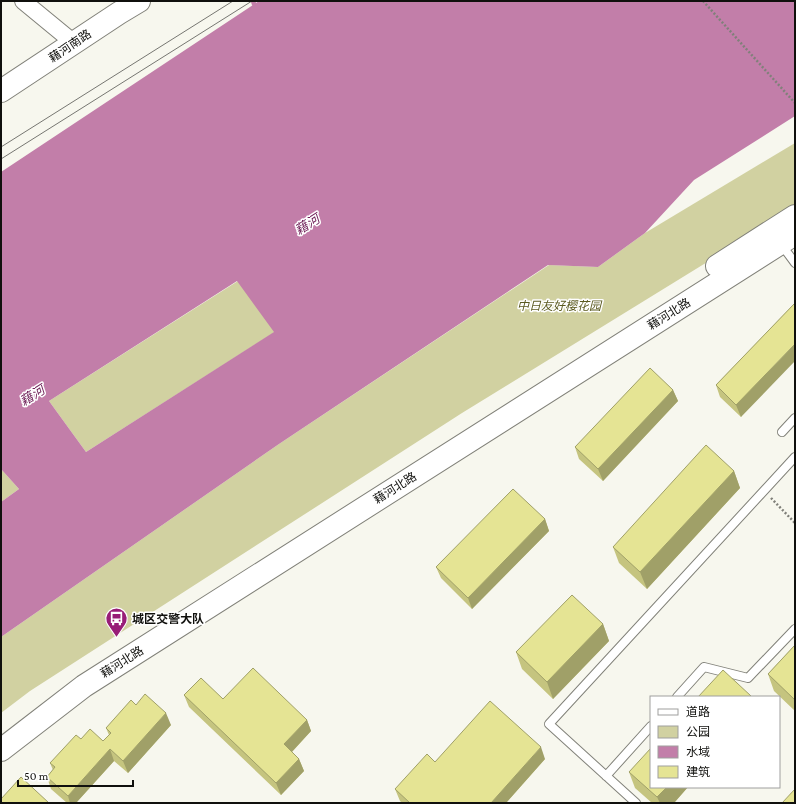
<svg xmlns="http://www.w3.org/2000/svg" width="796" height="804" viewBox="0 0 796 804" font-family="'Crimson Pro','Noto Sans SC',serif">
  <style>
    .green { fill: #d1d1a1 }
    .water { fill: #c27ea9; fill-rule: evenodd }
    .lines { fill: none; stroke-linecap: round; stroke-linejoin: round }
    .stream { stroke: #c27ea9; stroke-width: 4.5 }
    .service-casing { stroke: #818179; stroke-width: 10 }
    .minor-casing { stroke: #818179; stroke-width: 18 }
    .secondary-casing { stroke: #818179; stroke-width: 24 }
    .path { stroke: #80807a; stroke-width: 2.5; stroke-dasharray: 2 2; stroke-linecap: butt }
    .service { stroke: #fff; stroke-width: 8 }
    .minor { stroke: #fff; stroke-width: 16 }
    .secondary { stroke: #fff; stroke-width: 22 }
    .tram { stroke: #767671; stroke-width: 1 }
    .wall { fill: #c5c47f }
    .shaded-wall { fill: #a0a068 }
    .building { fill: #e5e494; stroke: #a0a068 }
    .labels { text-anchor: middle; stroke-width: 3; stroke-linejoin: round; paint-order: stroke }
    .street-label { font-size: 12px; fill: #10100d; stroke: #fff }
    .park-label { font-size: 12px; font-style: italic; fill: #5b5a20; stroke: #fff }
    .poi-label { font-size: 12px; font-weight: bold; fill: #10100d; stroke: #fff; text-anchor: start }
    .water-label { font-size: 13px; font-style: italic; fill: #6e1e57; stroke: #fff }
  </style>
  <rect width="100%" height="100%" fill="#f7f7ee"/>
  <!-- green -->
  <path class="green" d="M795 143V208L462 413 30 691 1 713V637L279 444 549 265 598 267 645 233Z
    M238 281 275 332 86 452 49 401Z
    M1 469 19 489 1 502Z"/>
  <!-- water -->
  <path class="water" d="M259 1H795V116L694 180 645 233 598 267 548 265 279 444 1 637V502L19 489 1 469V172ZM237 281 274 332 86 452 49 401Z"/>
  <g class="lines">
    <!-- stream -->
    <path class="stream" d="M253 1 254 4"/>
    <defs>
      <path id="service" d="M781 244 795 263
        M782 432 795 418
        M677 697 704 667 748 678 795 629
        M606 776 651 726
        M636 803 549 724 795 457"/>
      <path id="minor" d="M23 1 74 43"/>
      <path id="secondary" d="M1 91 119 13 139 1
        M717 266 795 216
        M1 750 84 686 795 234"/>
    </defs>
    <!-- service casing -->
    <use href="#service" class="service-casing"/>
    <!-- minor casing -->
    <use href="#minor" class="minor-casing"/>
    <!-- secondary casing -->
    <use href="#secondary" class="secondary-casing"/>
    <!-- path -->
    <path class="path" d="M703 1 795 103
      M771 498 795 523"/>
    <!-- service -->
    <use href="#service" class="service"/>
    <!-- minor -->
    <use href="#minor" class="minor"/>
    <!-- secondary -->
    <use href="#secondary" class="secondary"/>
    <!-- tram -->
    <path class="tram" d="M1 147 233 1
      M1 159 252 1"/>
  </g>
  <!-- wall -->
  <path class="wall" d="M795 303 741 417 720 397 716 385Z
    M673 390 678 401 603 481 579 459 575 447Z
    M734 471 740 488 647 589 619 563 613 547Z
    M545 519 549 531 472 609 441 578 436 567Z
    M603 624 609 641 553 699 522 669 516 652Z
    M795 645V711L774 691 768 674Z
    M184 695 223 699 307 720 311 731 292 752 299 759 304 771 281 795 189 707Z
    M136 705 171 725 128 773 114 761 76 803H67L51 789 47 777 53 770 50 763 81 739 103 741 109 735 106 728Z
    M545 759 506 803H402L400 801 395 789 435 762Z
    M629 772 688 787 674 803H652L635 788Z"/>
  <!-- shaded-wall -->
  <path class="shaded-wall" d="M795 344V361L741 417 736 405Z
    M673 390 678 401 603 481 598 469Z
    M734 471 740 488 647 589 640 572Z
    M545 519 549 531 472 609 468 598Z
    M603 624 609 641 553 699 547 682Z
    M166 713 171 725 128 773 123 761Z
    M307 720 311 731 288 756 284 744Z
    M541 747 545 759 506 803H491Z
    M110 749 114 761 76 803H70L68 796Z
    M299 759 304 771 281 795 276 783Z
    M667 787H688L674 803H660L657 797Z"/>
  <!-- building -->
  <path class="building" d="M795 303V344L736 405 716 385Z
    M650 368 673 390 598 469 575 447Z
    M706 445 734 471 640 572 613 547Z
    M513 489 545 519 468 598 436 567Z
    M572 595 603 624 547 682 516 652Z
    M795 645V700L768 674Z
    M253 668 307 720 284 744 299 759 276 783 184 695 201 678 223 699Z
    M723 670 751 696 750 697H698Z
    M145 694 166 713 123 761 110 749 68 796 47 777 55 767 50 763 76 735 81 739 90 729 103 741 111 733 106 728 131 700 136 705Z
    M490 701 541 747 491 803H410L395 789 427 754 435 762Z
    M651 748V787H667L657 797 629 772Z
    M21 777 49 803H1V799Z
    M795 789V803H782Z"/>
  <!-- icons -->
  <defs>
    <symbol id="bus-pin" viewBox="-11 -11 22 30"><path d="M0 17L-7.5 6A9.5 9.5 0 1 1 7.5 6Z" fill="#981d77" stroke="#fff"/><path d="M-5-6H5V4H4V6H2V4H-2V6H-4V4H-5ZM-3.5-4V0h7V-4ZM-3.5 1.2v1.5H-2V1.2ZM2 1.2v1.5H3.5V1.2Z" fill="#fff"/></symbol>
  </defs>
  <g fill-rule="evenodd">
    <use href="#bus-pin" x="104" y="606" width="25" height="34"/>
  </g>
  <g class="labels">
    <!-- street labels -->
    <g class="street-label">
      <text transform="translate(70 46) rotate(-34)" y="4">藉河南路</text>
      <text transform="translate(669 314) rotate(-32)" y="4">藉河北路</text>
      <text transform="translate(395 488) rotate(-32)" y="4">藉河北路</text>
      <text transform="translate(122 662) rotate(-32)" y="4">藉河北路</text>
    </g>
    <!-- park labels -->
    <g class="park-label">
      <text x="559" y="310">中日友好樱花园</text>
    </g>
    <!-- poi labels -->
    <g class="poi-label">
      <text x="132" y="623">城区交警大队</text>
    </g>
    <!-- water labels -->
    <g class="water-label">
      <text transform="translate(307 224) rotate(-32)" y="5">藉河</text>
      <text transform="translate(32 395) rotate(-32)" y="5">藉河</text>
    </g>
  </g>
  <!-- border -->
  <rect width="796" height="804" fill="none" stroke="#10100d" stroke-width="4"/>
  <!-- legend -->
  <rect x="650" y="696" width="130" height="92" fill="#ffffff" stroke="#9f9f9e"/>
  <rect x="658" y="709" width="20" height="6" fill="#ffffff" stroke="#9f9f9e"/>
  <text x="686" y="716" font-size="12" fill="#10100d">道路</text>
  <rect x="658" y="726" width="20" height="12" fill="#d1d1a1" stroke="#9f9f9e"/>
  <text x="686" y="736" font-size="12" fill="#10100d">公园</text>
  <rect x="658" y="746" width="20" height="12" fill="#c27ea9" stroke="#9f9f9e"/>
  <text x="686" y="756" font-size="12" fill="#10100d">水域</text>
  <rect x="658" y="766" width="20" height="12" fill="#e5e494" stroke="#9f9f9e"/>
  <text x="686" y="776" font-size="12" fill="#10100d">建筑</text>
  <!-- scale -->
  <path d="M18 780v6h115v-6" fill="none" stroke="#10100d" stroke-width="2"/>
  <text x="24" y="780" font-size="12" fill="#10100d" stroke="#ffffff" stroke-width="3" paint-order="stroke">50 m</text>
</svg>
